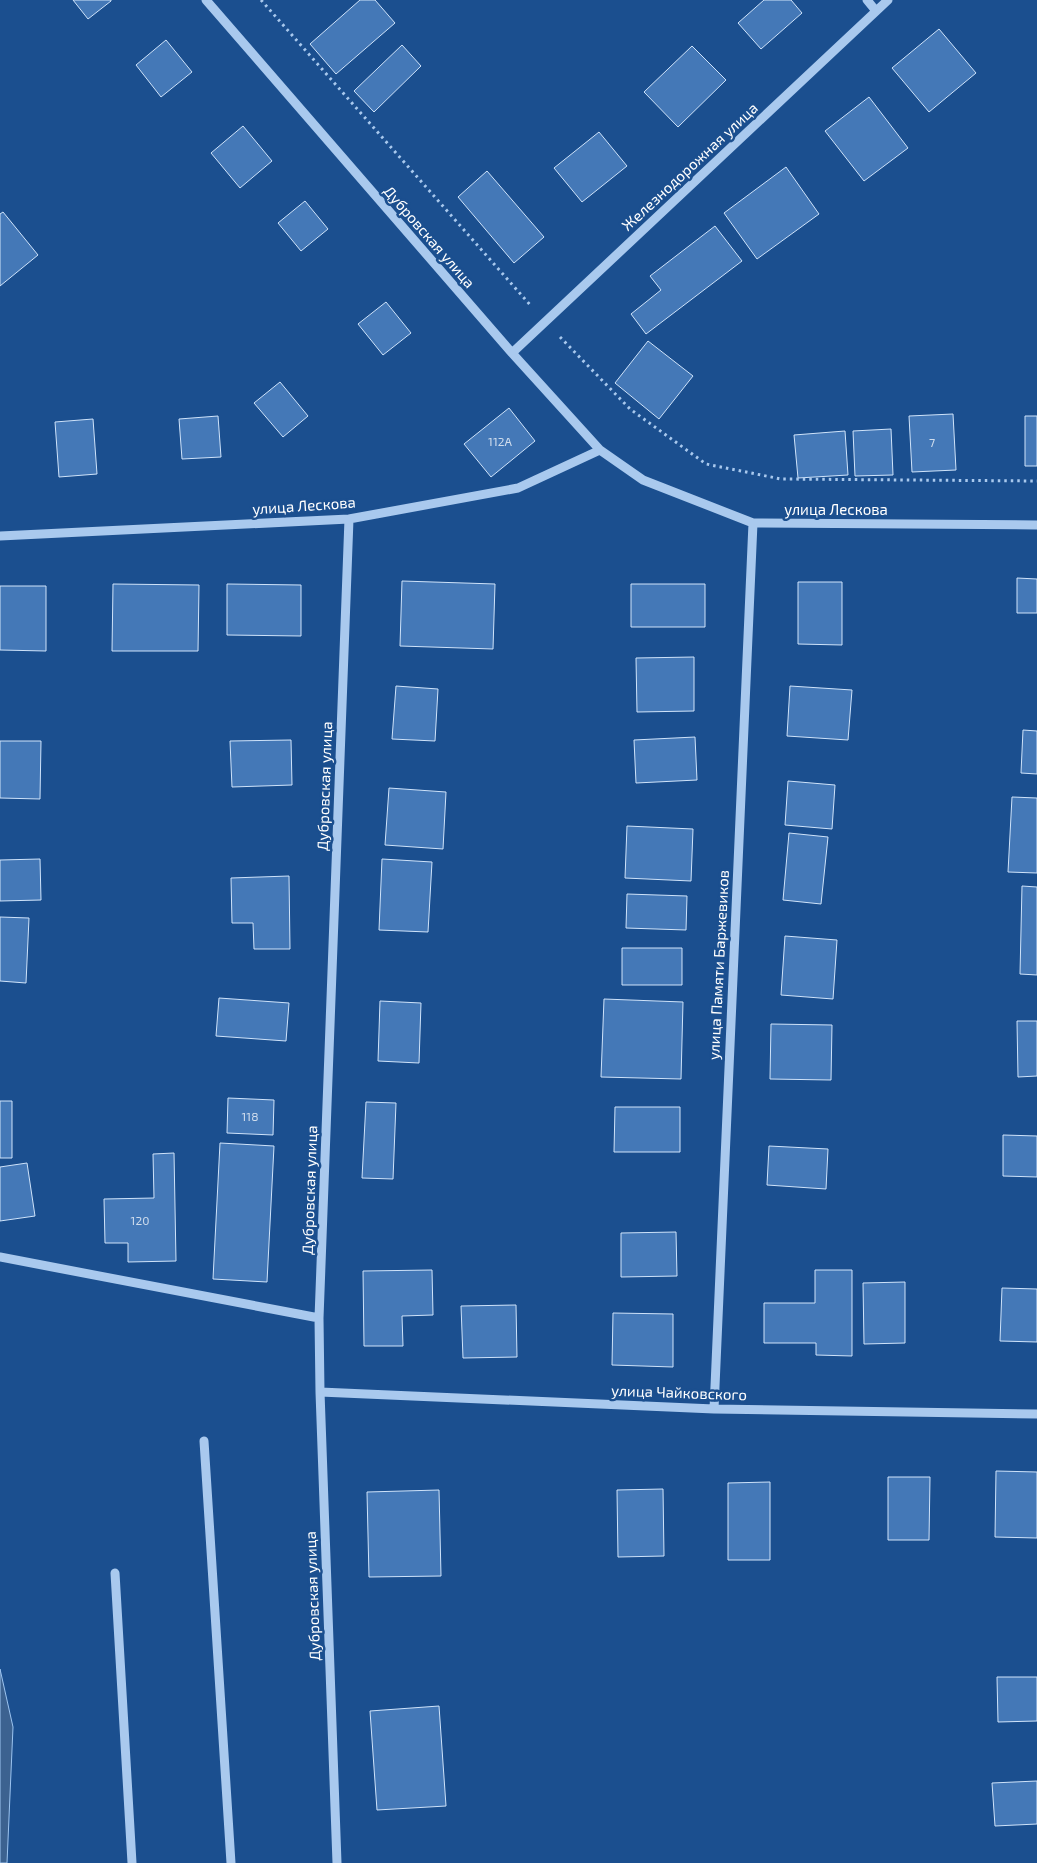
<svg xmlns="http://www.w3.org/2000/svg" width="1037" height="1863" viewBox="0 0 1037 1863" font-family="'Exo 2',sans-serif">
  <style>
    .water { fill: #3c6290; stroke: #9cc4f0 }
    .building { fill: #4478b7; stroke: #cfe3fa }
    .lines { fill: none; stroke-linecap: round; stroke-linejoin: round }
    .path { stroke: #a9c9ee; stroke-width: 3; stroke-dasharray: 2.5 4; stroke-linecap: butt }
    .minor { stroke: #a9c9ee; stroke-width: 9 }
    .labels { text-anchor: middle; stroke-width: 5; stroke-linejoin: round; paint-order: stroke }
    .number-label { font-size: 12px; fill: #d0dded }
    .street-label { font-size: 15px; fill: #fff; stroke: #1b4f8f }
  </style>
  <rect width="100%" height="100%" fill="#1b4f8f"/>
  <!-- water -->
  <path class="water" d="M0 1669 13 1727 7 1863H0Z"/>
  <!-- building -->
  <path class="building" d="M73 0H111V1L88 19Z
    M360 0H375L395 23 336 74 310 44Z
    M764 0H791L802 13 761 49 738 23Z
    M939 29 976 73 929 112 892 68Z
    M166 40 192 72 161 97 136 65Z
    M402 45 421 66 374 112 354 91Z
    M692 46 726 80 678 127 644 92Z
    M869 97 908 148 864 181 825 131Z
    M243 126 272 161 240 188 211 153Z
    M599 132 627 166 582 202 554 168Z
    M786 167 819 214 757 259 724 213Z
    M487 171 544 237 514 263 458 197Z
    M305 201 328 229 301 251 278 223Z
    M3 212 38 255 0 286V214Z
    M715 226 742 261 646 334 631 314 661 290 650 276Z
    M386 302 411 333 383 355 358 324Z
    M648 341 693 376 659 419 615 383Z
    M280 382 308 416 283 437 254 403Z
    M509 408 535 441 491 477 464 444Z
    M953 414 956 470 912 472 909 416Z
    M218 416 221 457 182 459 179 419Z
    M1025 416H1037V466H1025Z
    M93 419 97 474 59 477 55 422Z
    M891 429 893 475 855 476 853 431Z
    M845 431 848 475 798 478 794 435Z
    M1017 578 1037 579V613H1017Z
    M402 581 495 584 493 649 400 646Z
    M798 582H842V645L798 644Z
    M113 584 199 585 198 651H112Z
    M227 584 301 585V636L227 635Z
    M631 584H705V627H631Z
    M0 586H46V651L0 650Z
    M694 657V711L637 712 636 658Z
    M396 686 438 689 435 741 392 739Z
    M790 686 852 690 848 740 787 736Z
    M1023 730 1037 731V774L1021 773Z
    M695 737 697 780 636 783 634 740Z
    M291 740 292 785 232 787 230 741Z
    M0 741H41L40 799 0 798Z
    M788 781 835 785 832 829 785 825Z
    M389 788 446 792 443 849 385 845Z
    M1012 797 1037 798V873L1008 872Z
    M627 826 693 829 691 881 625 878Z
    M789 833 828 837 821 904 783 900Z
    M40 859 41 900 0 901V860Z
    M382 859 432 862 428 932 379 930Z
    M289 876 290 949H254L253 923H232L231 878Z
    M1022 886 1037 887V975L1020 974Z
    M627 894 687 896 686 930 626 928Z
    M0 917 29 918 26 983 0 981Z
    M785 936 837 940 833 999 781 995Z
    M622 948H682V985H622Z
    M219 998 289 1003 286 1041 216 1036Z
    M604 999 683 1002 681 1079 601 1077Z
    M380 1001 421 1003 419 1063 378 1061Z
    M1017 1021H1037V1076L1018 1077Z
    M771 1024 832 1025 831 1080 770 1079Z
    M228 1098 274 1100 273 1135 227 1133Z
    M0 1101H12V1158H0Z
    M366 1102 396 1103 393 1179 362 1178Z
    M615 1107H680V1152H614Z
    M1003 1135 1037 1136V1177L1003 1176Z
    M220 1143 274 1146 267 1282 213 1279Z
    M769 1146 828 1149 826 1189 767 1185Z
    M174 1153 176 1261 128 1262V1243H105L104 1199 154 1198 153 1154Z
    M27 1163 35 1216 0 1221V1167Z
    M676 1232 677 1276 621 1277V1233Z
    M432 1270 433 1315 402 1316 403 1346H364L363 1271Z
    M815 1270H852V1356L816 1355V1343H764V1303H815Z
    M905 1282V1343L864 1344 863 1283Z
    M1002 1288 1037 1289V1342L1000 1341Z
    M516 1305 517 1357 463 1358 461 1306Z
    M613 1313 673 1314V1367L612 1365Z
    M996 1471 1037 1472V1538L995 1537Z
    M888 1477H930L929 1540H888Z
    M770 1482V1560H728V1483Z
    M663 1489 664 1556 618 1557 617 1490Z
    M439 1490 441 1576 369 1577 367 1492Z
    M997 1677H1037V1721L998 1722Z
    M439 1706 446 1806 377 1810 370 1711Z
    M1037 1781V1824L995 1826 992 1783Z"/>
  <g class="lines">
    <!-- path -->
    <path class="path" d="M261 0 532 307
      M560 337 630 409 706 464 781 479 1037 481"/>
    <!-- minor -->
    <path class="minor" d="M206 0 512 353 600 450 643 480 753 523 1037 525
      M867 0 876 11
      M512 353 888 0
      M0 536 349 519 518 488 600 450
      M0 1257 319 1318
      M320 1392 714 1409 1037 1414
      M714 1409 753 523
      M204 1441 231 1863
      M115 1573 132 1863
      M337 1863 320 1392 319 1318 349 519"/>
  </g>
  <g class="labels">
    <!-- number labels -->
    <g class="number-label">
      <text x="500" y="446">112А</text>
      <text x="932" y="447">7</text>
      <text x="250" y="1121">118</text>
      <text x="140" y="1225">120</text>
    </g>
    <!-- street labels -->
    <g class="street-label">
      <text transform="translate(690 167) rotate(-43)" y="5">Железнодорожная улица</text>
      <text transform="translate(429 237) rotate(49)" y="5">Дубровская улица</text>
      <text transform="translate(304 506) rotate(-4)" y="5">улица Лескова</text>
      <text x="836" y="515">улица Лескова</text>
      <text transform="translate(325 786) rotate(-88)" y="5">Дубровская улица</text>
      <text transform="translate(719 965) rotate(-87)" y="5">улица Памяти Баржевиков</text>
      <text transform="translate(310 1190) rotate(-88)" y="5">Дубровская улица</text>
      <text transform="translate(679 1393) rotate(2)" y="5">улица Чайковского</text>
      <text transform="translate(313 1596) rotate(-92)" y="5">Дубровская улица</text>
    </g>
  </g>
</svg>
